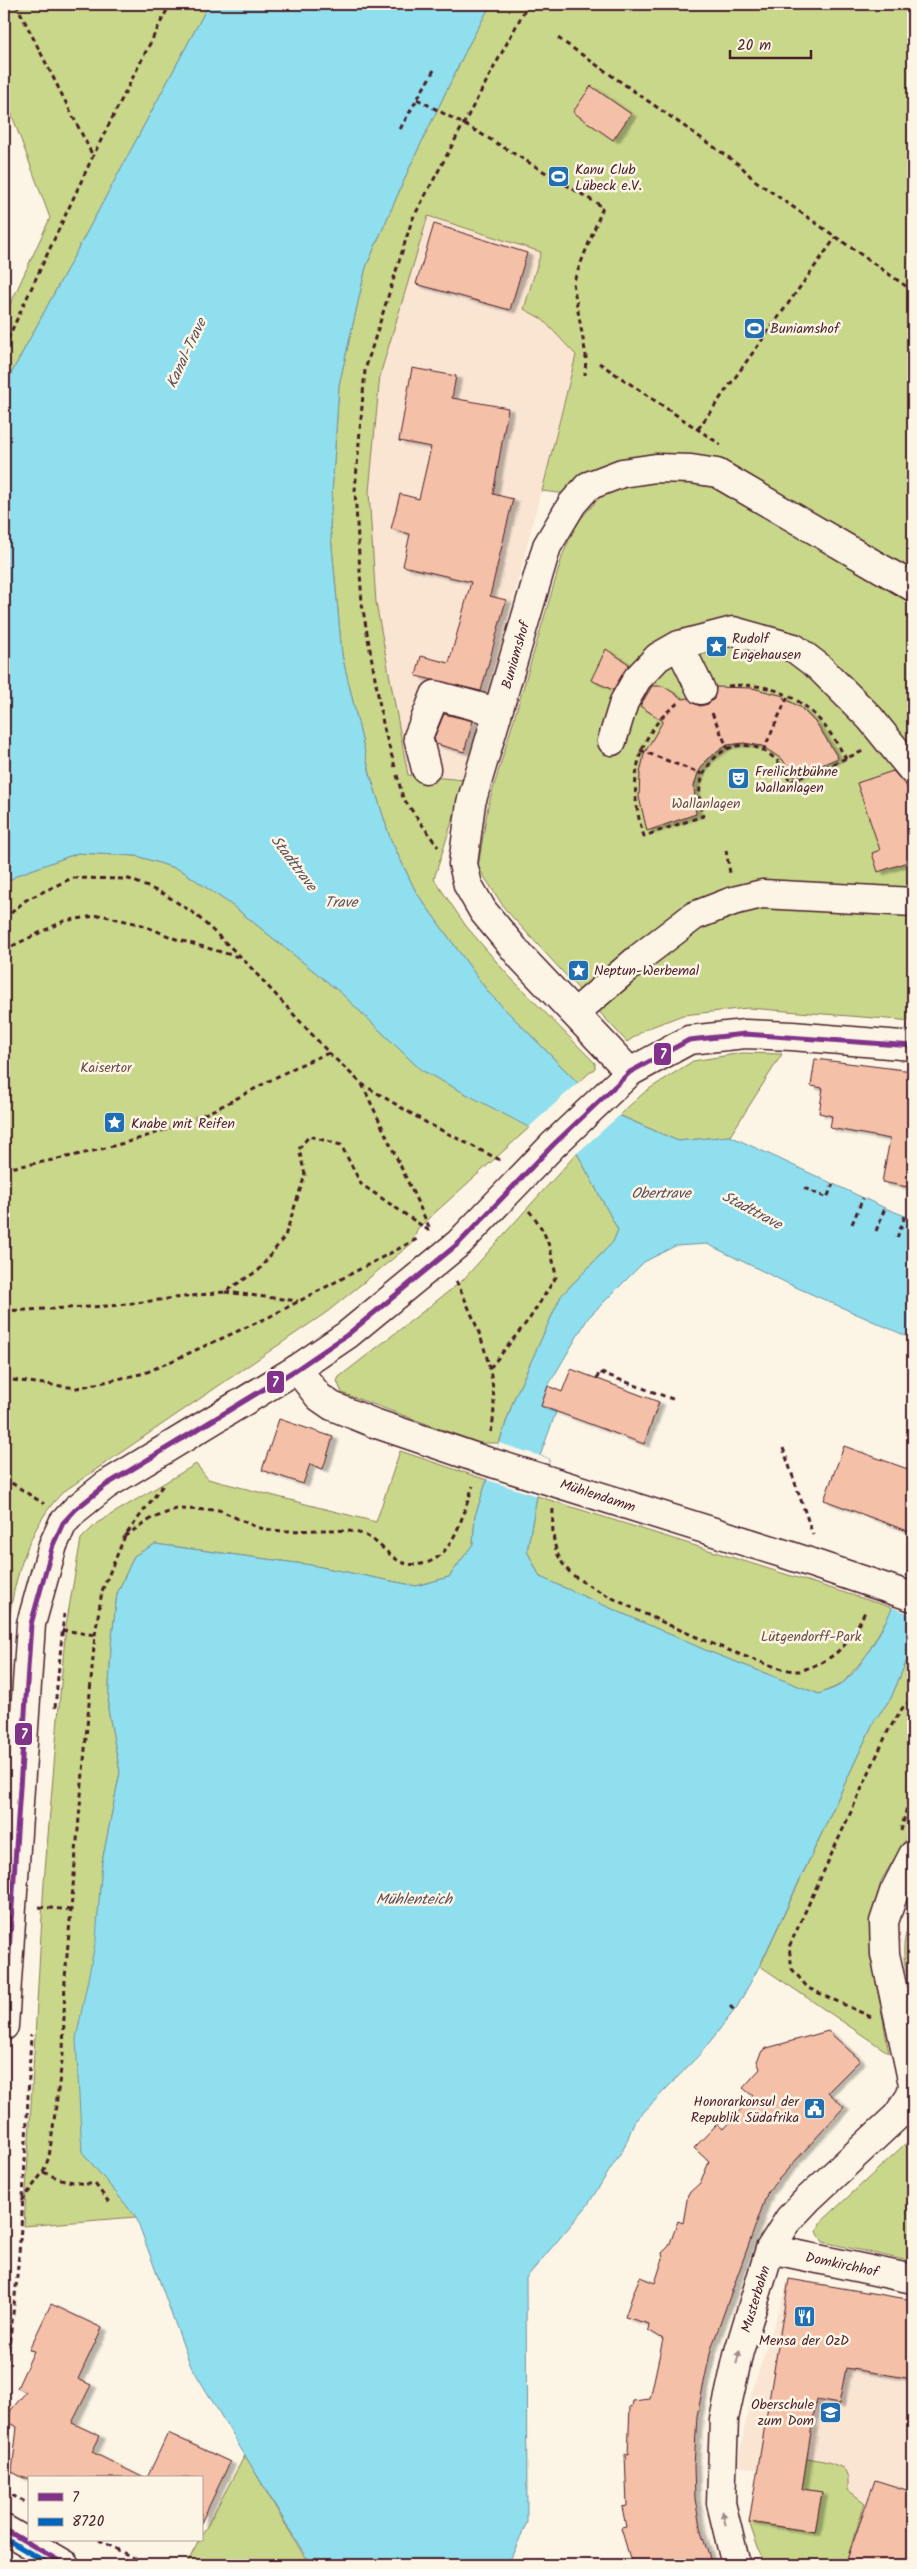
<svg xmlns="http://www.w3.org/2000/svg" width="917" height="2569" viewBox="0 0 917 2569" font-family="Kalam,sans-serif">
  <style>
    .built { fill: #fae5d3 }
    .green { fill: #c9d78a; stroke: #8a7b5a }
    .water { fill: #90dfee; stroke: #7492a0 }
    .pier { fill: #fcf5e5 }
    .building { fill: #f5c0a8; stroke: #4a1f2b; filter: url(#shadow) }
    .lines { fill: none; stroke-linecap: round; stroke-linejoin: round }
    .minor-casing { stroke: #4a1f2b; stroke-width: 31 }
    .major-casing { stroke: #4a1f2b; stroke-width: 31 }
    .path { stroke: #4a1f2b; stroke-width: 3; stroke-dasharray: 5 4; stroke-linecap: butt }
    .minor { stroke: #fcf5e5; stroke-width: 28 }
    .major { stroke: #fcf5e5; stroke-width: 28 }
    .bus-1-casing { stroke: #fcf5e5; stroke-width: 9 }
    .bus-2-casing { stroke: #fcf5e5; stroke-width: 9 }
    .bus-1 { stroke: #81338a; stroke-width: 5 }
    .bus-2 { stroke: #0065bd; stroke-width: 5 }
    .oneway { fill: #a38a88 }
    .labels { text-anchor: middle; stroke-width: 5; stroke-linejoin: round; paint-order: stroke }
    .poi-label { font-size: 14px; fill: #4a1f2b; stroke: #fcf5e5; text-anchor: start }
    .street-label { font-size: 14px; fill: #4a1f2b; stroke: #fcf5e5 }
    .park-label { font-size: 14px; fill: #6a4d43; stroke: #fcf5e5 }
    .water-label { font-size: 15px; font-style: italic; fill: #5c4f5c; stroke: #fcf5e5 }
    .line-badge { stroke: #fcf5e5; stroke-width: 2 }
    .badge-label { font-size: 14px; text-anchor: middle; font-weight: bold; fill: #fff }
  </style>
  <defs>
    <filter id="shadow"><feDropShadow dx="5.5" dy="3" stdDeviation="1" flood-color="#0004"/></filter>
  </defs>
  <rect width="100%" height="100%" fill="#fcf5e5"/>
  <filter id="ink" filterUnits="userSpaceOnUse"><feTurbulence type="fractalNoise" baseFrequency=".02" numOctaves="2"/><feDisplacementMap in="SourceGraphic" scale="10" xChannelSelector="R" yChannelSelector="G"/><feConvolveMatrix kernelMatrix="1 2 1 2 8 2 1 2 1" color-interpolation-filters="sRGB"/></filter>
  <g filter="url(#ink)">
    <!-- built -->
    <path class="built" d="M428 216 541 252 524 309 542 319 576 355 485 709 465 780 408 775 376 603 369 492 380 375Z
      M789 2279 913 2300V2565H764L758 2470 737 2466 751 2394Z"/>
    <!-- green -->
    <path class="green" d="M4 4H209L4 387V318L50 218 4 94Z
      M491 4H913V1021L748 1008 683 1015 646 1029 627 1042 505 909 478 867 488 806 563 554 576 524 599 498 542 491 576 355 542 319 524 309 541 252 428 216 380 375 369 492 376 603 408 775 465 780 434 879 466 926 507 974 595 1063V1068L578 1083 488 992 416 892 390 838 370 774 342 655 330 525 339 385 366 267 412 162 469 44Z
      M78 853 137 856 181 870 233 906 341 993 421 1070 530 1127 418 1228 411 1244 327 1312 63 1492C17 1538 7 1613 4 1674V885L17 875Z
      M742 1053 782 1054 730 1136 678 1141 619 1115 646 1091 693 1061Z
      M577 1153 618 1230 613 1242 561 1296 514 1399 499 1443H479L342 1393 337 1381 339 1377 462 1281Z
      M400 1451 487 1480 475 1516 473 1544 449 1577 416 1586 311 1565 155 1544 134 1556 117 1594 111 1646 108 1709 120 1772 102 1862 82 2151 136 2217 24 2226 44 1882 66 1625 81 1539 97 1523 196 1464 208 1479 376 1522Z
      M537 1496 893 1608 866 1656 842 1684 819 1694 705 1650 540 1577 527 1551Z
      M913 1645V1827L881 1881 872 1922 871 1953 889 2053 760 1966 874 1721 891 1698Z
      M913 1920V2004C908 1977 895 1944 913 1920Z
      M913 2141V2262L823 2242 817 2232 820 2223 905 2144Z
      M245 2455 304 2556 311 2565H186Z
      M807 2458 829 2462 843 2468 848 2477V2490L865 2503 845 2565H764L749 2522 815 2532 822 2492 802 2489Z"/>
    <!-- water -->
    <path class="water" d="M209 4H491L469 44 412 162 366 267 339 385 330 525 342 655 370 774 390 838 416 892 488 992 578 1083 618 1115 678 1141 730 1136 885 1208 913 1219V1339L791 1285 707 1244 675 1246 644 1262 588 1318 548 1386 541 1406 556 1412 540 1456 550 1459 537 1496 527 1551 540 1577 705 1650 819 1694C826 1691 834 1689 840 1685 868 1667 902 1590 913 1558V1645L891 1698 874 1721 760 1965 737 2007 701 2053 634 2122 625 2146 587 2206 526 2278 527 2522 508 2565H311L190 2364 136 2217 82 2152 76 2039 96 1939 102 1862 120 1772 108 1709 111 1646 117 1594 134 1556 155 1544 311 1565 416 1586 449 1577 473 1544 475 1516 514 1399 561 1296 613 1242 618 1230 577 1153 421 1070 341 993 233 906 181 870 137 856 78 853 17 875 4 885V387Z"/>
    <!-- pier -->
    <path class="pier" d="M580 1081 621 1114 575 1155 528 1128Z
      M499 1443 550 1459 537 1496 487 1480Z
      M905 1576 913 1579V1615L891 1607Z"/>
    <!-- building -->
    <path class="building" d="M591 86 631 114 613 140 573 112Z
      M434 224 527 253 510 310 416 284Z
      M412 368 456 376 452 398 508 408 493 494 513 499 490 596 506 600 481 691 416 676 421 656 449 663 471 582 403 566 410 534 391 529 400 494 419 499 431 447 399 441Z
      M606 649 629 664 613 690 591 680Z
      M652 686H663L683 699 688 698 693 703 700 706 708 704 714 699 716 687 752 688 784 696 783 698 800 707 817 724 838 758 793 777 783 760 762 746 744 743 727 745 707 759 698 773 694 786 696 814 647 831 639 797 640 774 644 754 663 721 640 706Z
      M444 714 473 721 464 752 436 744 434 738Z
      M893 771 906 785 913 806V860L878 872 872 853 880 850 857 783Z
      M815 1059 913 1071V1188L882 1182 890 1139 830 1128 832 1116 819 1113 823 1088 811 1086Z
      M571 1369 659 1402 644 1444 541 1406 548 1386 562 1392Z
      M279 1419 333 1437 323 1469 310 1464 303 1484 262 1470Z
      M844 1446 913 1471V1533L824 1500Z
      M828 2031 860 2060 828 2092 844 2107 768 2191 711 2349 697 2416 694 2466 695 2499 701 2532 712 2565H632L621 2528 626 2527 622 2507 627 2506 625 2454 628 2455 630 2406 632 2407 633 2401 650 2399 663 2339 648 2330 649 2324 625 2317 634 2291 640 2277 655 2283 663 2258 662 2253 669 2246 678 2221 683 2223 688 2194 700 2183 709 2162 694 2148 717 2124 723 2129 753 2096 743 2088 760 2069 757 2061 762 2051 767 2048Z
      M789 2279 913 2300V2379L846 2368 839 2404 816 2400 802 2489 822 2492 815 2532 749 2522Z
      M51 2304 102 2328 78 2379 91 2385 72 2423 100 2436 92 2452 144 2478H24L12 2472 17 2427 7 2422 11 2410 26 2392 17 2388 34 2351 29 2350Z
      M168 2433 230 2462 201 2523V2478H147Z
      M875 2480 913 2492V2565H845Z"/>
    <g class="lines">
      <defs>
        <path id="minor" d="M679 645 701 690
          M612 741 624 702 637 679 658 657 679 645 733 631 794 648 819 667 870 718 913 771
          M426 769 418 737 435 695 498 712
          M575 1013 639 958 694 916 733 901 762 894 913 902
          M630 1072 522 958 483 911 468 885 463 864 471 803 547 546 572 504 588 486 622 473 656 468 691 469 717 473 913 587
          M297 1369 319 1397 332 1406 374 1423 483 1460 785 1554 913 1597
          M913 1855 894 1892 884 1922 885 1954 913 2084
          M770 2249 913 2279
          M4 2529 66 2565
          M736 2565 721 2503 724 2419 739 2351 770 2249 789 2219 808 2199 897 2116 910 2097 913 2086"/>
        <path id="major" d="M4 2026 31 1624 53 1545 63 1523 76 1509 106 1485 297 1369 347 1335 459 1243 553 1145 630 1072 689 1040 745 1034 792 1036 913 1046"/>
      </defs>
      <!-- minor casing -->
      <use href="#minor" class="minor-casing"/>
      <!-- major casing -->
      <use href="#major" class="major-casing"/>
      <!-- path -->
      <path class="path" d="M16 4 93 156
        M558 38 741 166 753 179 913 291
        M417 99 478 132 603 207 573 283 586 356 585 375
        M400 129 434 70
        M4 347 93 156 170 4
        M599 363 721 445
        M698 429 836 237
        M728 686C786 680 820 710 846 759
        M678 703C634 735 627 787 644 836L703 816C686 770 732 723 773 757 781 763 786 773 790 782L863 751
        M712 713 728 749
        M640 750 702 774
        M763 751 788 696
        M395 767 384 729 362 604 355 491 365 370 412 220 528 4
        M397 775 403 798 438 847
        M726 850 730 873
        M4 919 26 900 72 878 129 879 164 894 195 914 242 958 329 1053 362 1084 427 1123 500 1160
        M4 950 64 921 101 915 142 925 176 939 242 958
        M362 1084 431 1231
        M4 1169C74 1157 144 1142 209 1112 251 1093 285 1069 329 1053
        M804 1188 827 1198 833 1184
        M852 1224 863 1198
        M876 1231 885 1208
        M897 1238 905 1216
        M456 1281C478 1325 504 1386 490 1435
        M225 1292 298 1301
        M4 1311 110 1306 224 1292 259 1270 285 1236 305 1175 299 1149 309 1136 341 1145 361 1184 431 1232
        M490 1368 530 1318 556 1277C552 1251 546 1229 528 1210
        M4 1379 77 1388 145 1373 269 1317 417 1239
        M597 1379 599 1372 675 1400
        M783 1448 813 1535
        M4 1478 44 1504
        M553 1509C552 1534 552 1557 573 1575 596 1595 771 1674 799 1671 803 1671 809 1667 813 1666 843 1654 852 1637 866 1610
        M125 1536 151 1519 176 1509 219 1510 256 1527 268 1530C297 1533 326 1527 355 1532 375 1536 383 1551 399 1561 407 1565 413 1565 421 1564 454 1560 463 1512 473 1486
        M62 1630 95 1635
        M55 1708 64 1614
        M901 1831 913 1783
        M39 1907 72 1910
        M730 2006 734 2010
        M871 2017 808 1988 792 1969 789 1947 888 1731 905 1704 913 1702
        M43 2172C61 2180 75 2184 95 2184L111 2205
        M22 2201 43 2172 49 2157 63 2054 65 1978 95 1635 102 1591 125 1536 163 1485
        M4 2377C23 2265 25 2149 31 2035
        M4 2491 29 2504
        M99 2540 147 2565"/>
      <!-- minor -->
      <use href="#minor" class="minor"/>
      <!-- major -->
      <use href="#major" class="major"/>
      <defs>
        <path id="bus-1" d="M4 2026 31 1624 53 1545 63 1523 76 1509 106 1485 297 1369 347 1335 459 1243 553 1145 630 1072 689 1040 745 1034 913 1046
          M4 2529 66 2565"/>
        <path id="bus-2" d="M4 2538 51 2565"/>
      </defs>
      <!-- bus-1 casing -->
      <use href="#bus-1" class="bus-1-casing"/>
      <!-- bus-2 casing -->
      <use href="#bus-2" class="bus-2-casing"/>
      <!-- bus-1 -->
      <use href="#bus-1" class="bus-1"/>
      <!-- bus-2 -->
      <use href="#bus-2" class="bus-2"/>
    </g>
    <!-- one-way arrows -->
    <defs><path id="oneway-solid" d="M-6-.8H1V-3.2L6.5 0L1 3.2V.8H-6Z" transform="scale(1.25)"/></defs>
    <g class="oneway">
      <use href="#oneway-solid" transform="translate(738 2357) rotate(-77)"/>
      <use href="#oneway-solid" transform="translate(724 2518) rotate(-103)"/>
    </g>
  </g>
  <!-- icons -->
  <defs>
    <symbol id="stadium-square" viewBox="-11 -11 22 22"><rect x="-9" y="-9" width="18" height="18" rx="4" fill="#1f6fb2" stroke="#fcf5e5"/><path d="M0-5a6.5 5 0 1 0 0 10a6.5 5 0 1 0 0-10ZM-3.5-1.8h7v3.6h-7Z" fill="#fff"/></symbol>
    <symbol id="sight-square" viewBox="-11 -11 22 22"><rect x="-9" y="-9" width="18" height="18" rx="4" fill="#1f6fb2" stroke="#fcf5e5"/><path d="M0-6L1.8-2.2L6-1.7L2.9 1.2L3.7 5.4L0 3.3L-3.7 5.4L-2.9 1.2L-6-1.7L-1.8-2.2Z" fill="#fff"/></symbol>
    <symbol id="theatre-square" viewBox="-11 -11 22 22"><rect x="-9" y="-9" width="18" height="18" rx="4" fill="#1f6fb2" stroke="#fcf5e5"/><path d="M-5-5.5Q0-4 5-5.5V0Q5 5 0 6Q-5 5-5 0ZM-3.3-2.5H-1v1.5H-3.3ZM1-2.5H3.3v1.5H1ZM-2.8 1Q0 5.5 2.8 1Z" fill="#fff"/></symbol>
    <symbol id="civic-square" viewBox="-11 -11 22 22"><rect x="-9" y="-9" width="18" height="18" rx="4" fill="#1f6fb2" stroke="#fcf5e5"/><path d="M-.6-6.5H3V-4.5H.6V-3L4-1V1h2V6H-6V1h2V-1L-.6-3ZM-1.2 2.5V6h2.4V2.5Z" fill="#fff"/></symbol>
    <symbol id="restaurant-square" viewBox="-11 -11 22 22"><rect x="-9" y="-9" width="18" height="18" rx="4" fill="#1f6fb2" stroke="#fcf5e5"/><path d="M-5-6h1v4h1v-4h1v4h1v-4h1v5L-1.5 .5V6h-2V.5L-5-1ZM5-6V6H3V1.5H1.5Q1.5-4 5-6Z" fill="#fff"/></symbol>
    <symbol id="school-square" viewBox="-11 -11 22 22"><rect x="-9" y="-9" width="18" height="18" rx="4" fill="#1f6fb2" stroke="#fcf5e5"/><path d="M0-5L7-2L0 1L-7-2ZM-4 1L0 2.5L4 1V4Q0 6-4 4Z" fill="#fff"/></symbol>
  </defs>
  <g fill-rule="evenodd">
    <use href="#stadium-square" x="546" y="164" width="25" height="25"/>
    <use href="#stadium-square" x="742" y="316" width="25" height="25"/>
    <use href="#sight-square" x="704" y="634" width="25" height="25"/>
    <use href="#theatre-square" x="726" y="766" width="25" height="25"/>
    <use href="#sight-square" x="566" y="958" width="25" height="25"/>
    <use href="#sight-square" x="102" y="1110" width="25" height="25"/>
    <use href="#civic-square" x="802" y="2096" width="25" height="25"/>
    <use href="#restaurant-square" x="792" y="2304" width="25" height="25"/>
    <use href="#school-square" x="818" y="2400" width="25" height="25"/>
  </g>
  <g class="labels">
    <!-- poi labels -->
    <g class="poi-label">
      <text x="575" y="174">Kanu Club<tspan x="575" dy="16">Lübeck e.V.</tspan></text>
      <text x="770" y="333">Buniamshof</text>
      <text x="732" y="643">Rudolf<tspan x="732" dy="16">Engehausen</tspan></text>
      <text x="755" y="776">Freilichtbühne<tspan x="755" dy="16">Wallanlagen</tspan></text>
      <text x="594" y="975">Neptun-Werbemal</text>
      <text x="131" y="1128">Knabe mit Reifen</text>
      <text x="799" y="2106" text-anchor="end">Honorarkonsul der<tspan x="799" dy="16">Republik Südafrika</tspan></text>
      <text x="804" y="2345" text-anchor="middle">Mensa der OzD</text>
      <text x="814" y="2409" text-anchor="end">Oberschule<tspan x="814" dy="16">zum Dom</tspan></text>
    </g>
    <!-- street labels -->
    <g class="street-label">
      <text transform="translate(515 655) rotate(-74)" y="5">Buniamshof</text>
      <text transform="translate(598 1495) rotate(18)" y="5">Mühlendamm</text>
      <text transform="translate(842 2264) rotate(12)" y="5">Domkirchhof</text>
      <text transform="translate(755 2299) rotate(-73)" y="5">Musterbahn</text>
    </g>
    <!-- park labels -->
    <g class="park-label">
      <text x="706" y="808">Wallanlagen</text>
      <text x="106" y="1072">Kaisertor</text>
      <text x="811" y="1641">Lütgendorff-Park</text>
    </g>
    <!-- water labels -->
    <g class="water-label">
      <text transform="translate(186 353) rotate(-65)" y="5">Kanal-Trave</text>
      <text transform="translate(294 863) rotate(53)" y="5">Stadttrave</text>
      <text x="341" y="907">Trave</text>
      <text x="661" y="1198">Obertrave</text>
      <text transform="translate(752 1210) rotate(28)" y="5">Stadttrave</text>
      <text x="414" y="1904">Mühlenteich</text>
    </g>
  </g>
  <g class="line-badge">
    <rect x="653" y="1042" width="19" height="24" rx="5" fill="#81338a"/>
    <rect x="266" y="1370" width="19" height="24" rx="5" fill="#81338a"/>
    <rect x="14" y="1722" width="19" height="24" rx="5" fill="#81338a"/>
  </g>
  <g class="badge-label">
    <text x="663" y="1059">7</text>
    <text x="275" y="1387">7</text>
    <text x="24" y="1739">7</text>
  </g>
  <!-- margin -->
  <rect width="917" height="2569" fill="none" stroke="#fcf5e5" stroke-width="20"/>
  <rect x="10" y="10" width="897" height="2549" fill="none" stroke="#4a1f2b" stroke-width="2" filter="url(#ink)"/>
  <!-- legend -->
  <rect x="28" y="2476" width="175" height="65" fill="#fcf5e5" stroke="#b59f9b"/>
  <rect x="38" y="2493" width="25" height="8" fill="#81338a" stroke="#b59f9b"/>
  <text x="72" y="2502" font-size="15" fill="#4a1f2b">7</text>
  <rect x="38" y="2518" width="25" height="8" fill="#0065bd" stroke="#b59f9b"/>
  <text x="72" y="2526" font-size="15" fill="#4a1f2b">8720</text>
  <!-- scale -->
  <path d="M730 50v8h81v-8" fill="none" stroke="#4a1f2b" stroke-width="2.5"/>
  <text x="737" y="50" font-size="15" fill="#4a1f2b" stroke="#fcf5e5" stroke-width="4" paint-order="stroke">20 m</text>
</svg>
